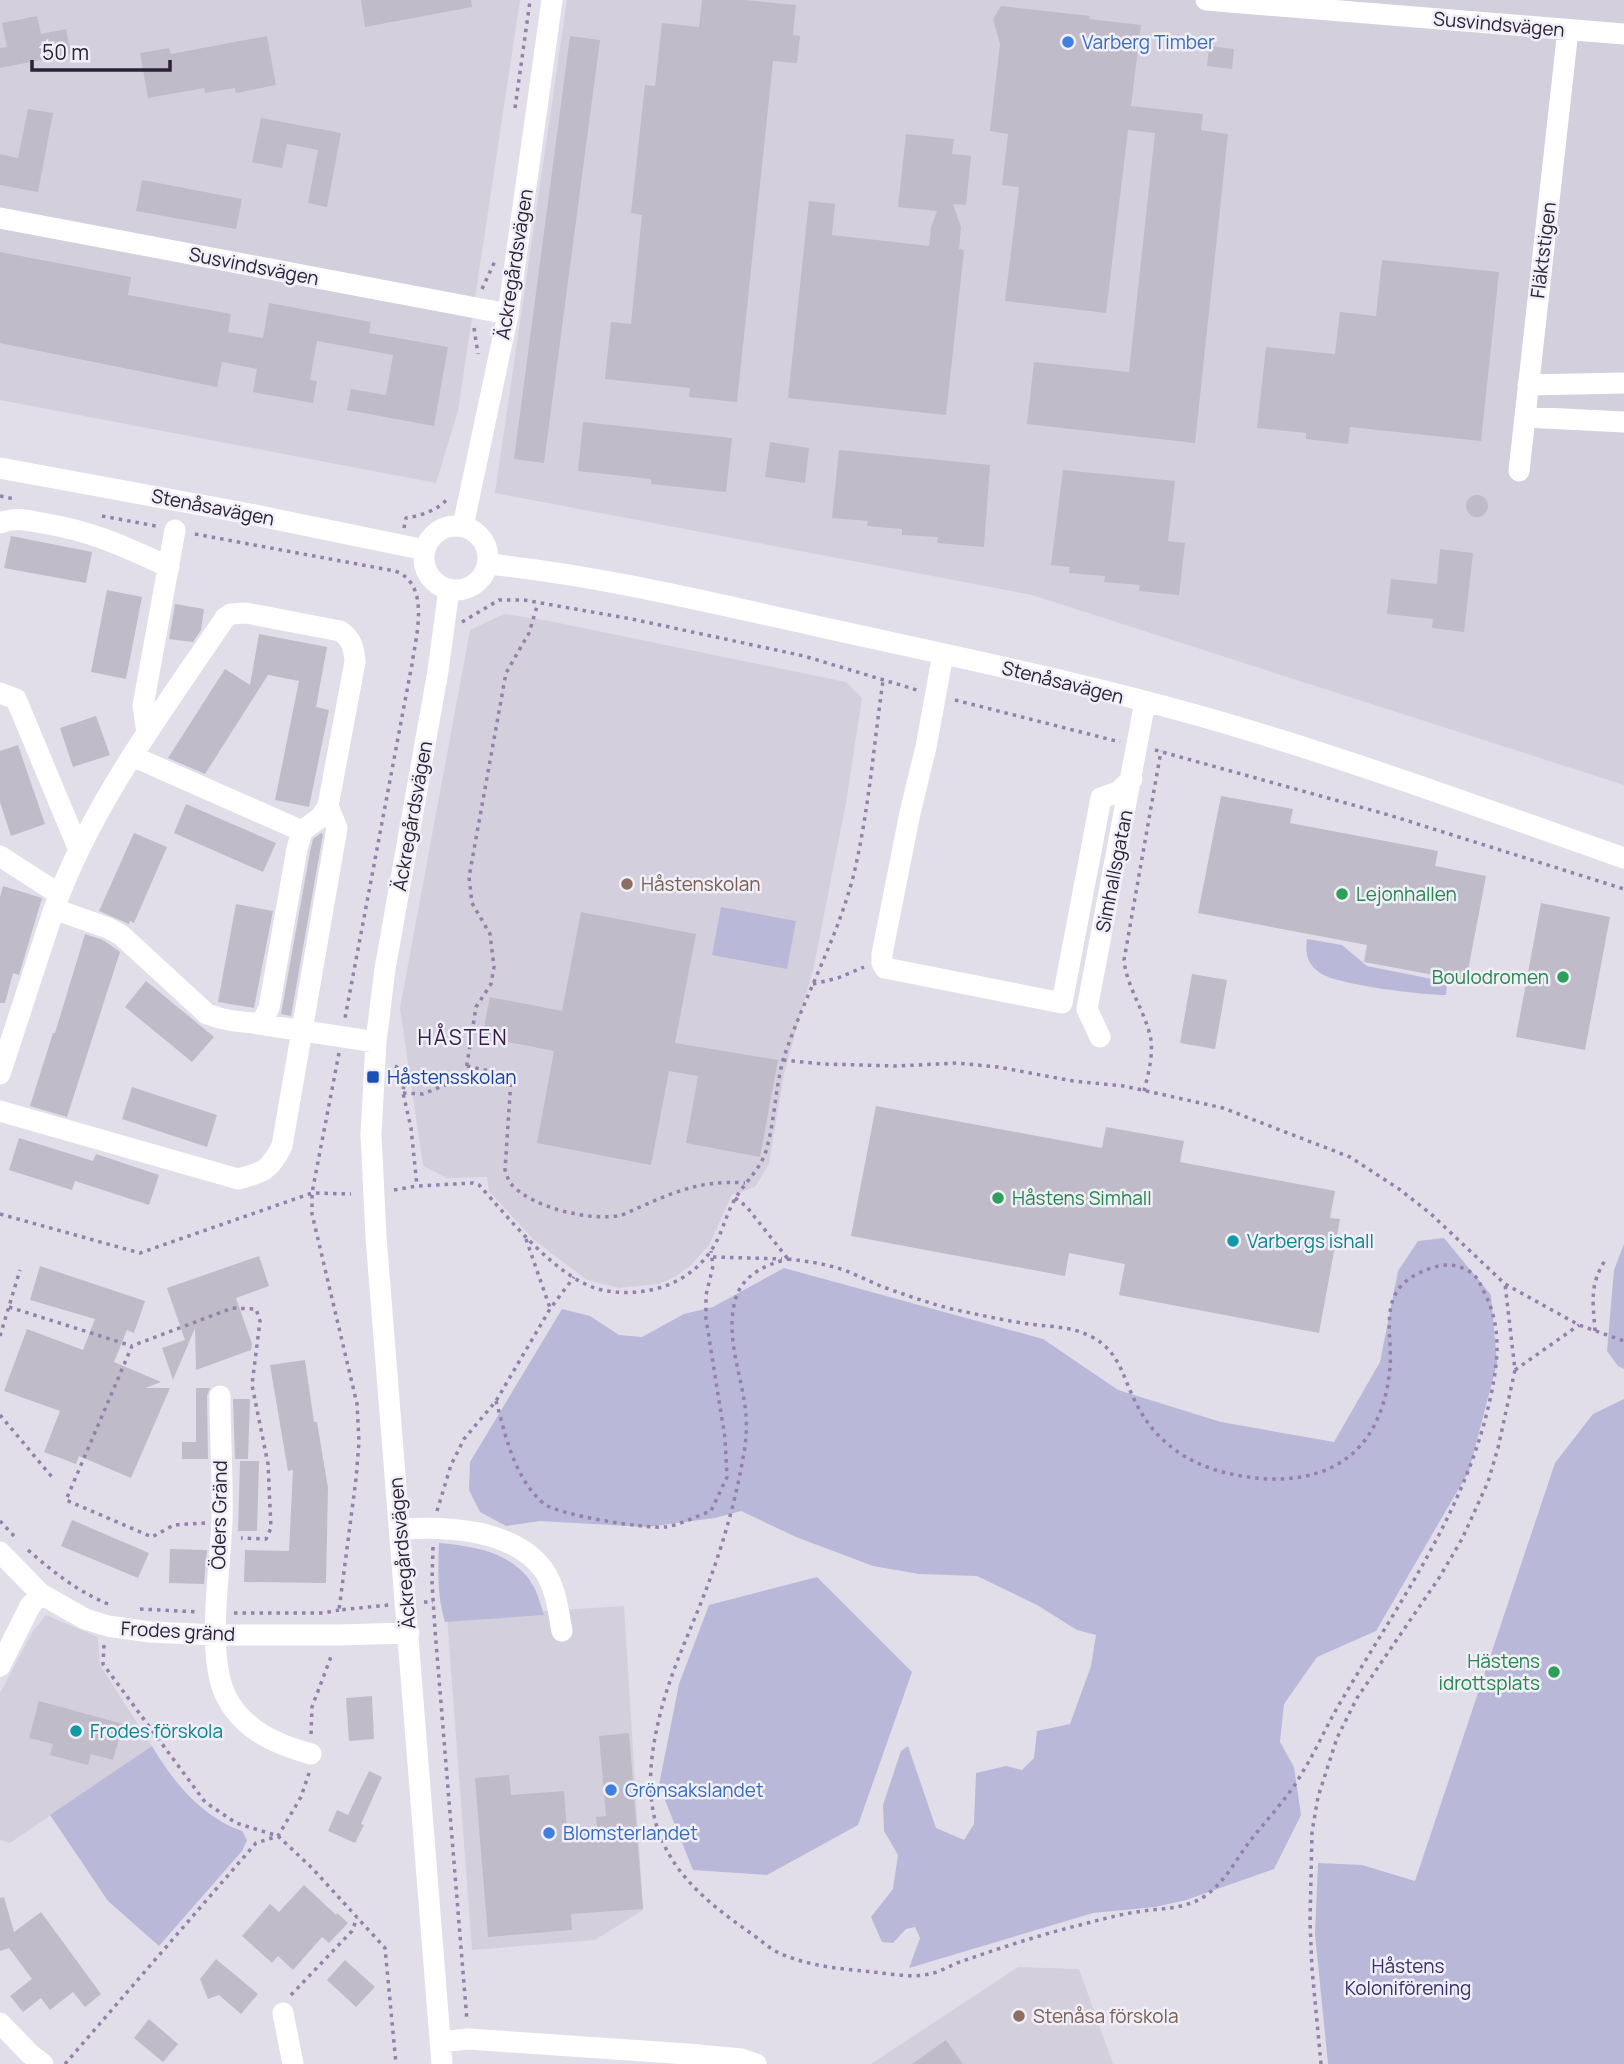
<svg xmlns="http://www.w3.org/2000/svg" width="1624" height="2064" viewBox="0 0 1624 2064" font-family="Manrope,sans-serif">
  <style>
    .built { fill: #d4cfdc }
    .green { fill: #b9b8d9 }
    .building { fill: #c0bbc9 }
    .lines { fill: none; stroke-linecap: round; stroke-linejoin: round }
    .path { stroke: #9380ab; stroke-width: 3.5; stroke-dasharray: 3.5 5; stroke-linecap: butt }
    .minor { stroke: #fff; stroke-width: 21 }
    .shop-dot { fill: #3f7fe0; stroke: #f0eef6; stroke-width: 2.5 }
    .education-dot { fill: #8d6e63; stroke: #f0eef6; stroke-width: 2.5 }
    .leisure-dot { fill: #2e9e5b; stroke: #f0eef6; stroke-width: 2.5 }
    .transit-dot { fill: #1a4fb4; stroke: #f0eef6; stroke-width: 2.5 }
    .culture-dot { fill: #0f9aa8; stroke: #f0eef6; stroke-width: 2.5 }
    .labels { text-anchor: middle; stroke-width: 5; stroke-linejoin: round; paint-order: stroke }
    .street-label { font-size: 19px; fill: #2c2137; stroke: #f0eef6 }
    .shop-label { font-size: 19px; fill: #366cbe; stroke: #f0eef6; text-anchor: start }
    .education-label { font-size: 19px; fill: #785e54; stroke: #f0eef6; text-anchor: start }
    .leisure-label { font-size: 19px; fill: #27864d; stroke: #f0eef6; text-anchor: start }
    .transit-label { font-size: 19px; fill: #164399; stroke: #f0eef6; text-anchor: start }
    .culture-label { font-size: 19px; fill: #0d838f; stroke: #f0eef6; text-anchor: start }
    .park-label { font-size: 19px; fill: #372e6b; stroke: #f0eef6 }
    .neighbourhood-label { font-size: 21px; letter-spacing: 2px; fill: #341e48; stroke: #f0eef6 }
  </style>
  <rect width="100%" height="100%" fill="#e1dee9"/>
  <!-- built -->
  <path class="built" d="M0 0H520L458 411 436 483 0 400Z
    M567 0H1624V785L1032 595 495 493Z
    M504 614 549 621 846 682 862 698 846 803 814 966 784 1074 769 1164 755 1187 732 1195 709 1245 691 1265 676 1276 659 1284 619 1288 587 1280 533 1239 489 1191 487 1177 447 1178 423 1166 400 1008 470 630Z
    M624 1606 643 1910 595 1940 472 1950 447 1617Z
    M46 1615 98 1637 100 1665 152 1746 10 1843 0 1840V1693L33 1631Z
    M1018 1967 1079 1969 1113 2064H871Z"/>
  <!-- green -->
  <path class="green" d="M721 907 796 921 787 969 712 955Z
    M1307 939 1342 945 1367 966 1447 982 1446 995C1422 995 1338 985 1320 973 1307 964 1305 953 1307 939Z
    M1444 1238 1491 1295 1497 1363 1469 1471 1376 1631 1317 1657 1284 1704 1280 1742 1294 1767 1301 1815 1274 1869 1186 1900 1155 1907 1093 1913 909 1968 920 1938 915 1927 906 1929 893 1943 882 1942 871 1917 893 1889 898 1855 884 1831 883 1805 901 1751 908 1746 936 1828 964 1840 974 1824 976 1773 1006 1766 1022 1770 1034 1758 1037 1731 1070 1724 1091 1666 1096 1635 1077 1630 1037 1605 977 1576 919 1574 873 1566 796 1537 741 1511 715 1518 646 1527 540 1521 506 1526 480 1512 469 1490 470 1462 562 1309 590 1316 619 1335 642 1337 684 1314 713 1307 784 1268 1043 1339 1118 1390 1221 1422 1334 1442 1380 1362 1398 1271 1418 1241Z
    M1624 1244V1369L1618 1366 1607 1351 1614 1270Z
    M1624 1399V2064H1328L1315 1934 1318 1863 1362 1865 1415 1881 1555 1463 1593 1414Z
    M439 1543C475 1546 517 1553 535 1589 539 1597 541 1607 544 1615L445 1622C437 1596 438 1570 439 1543Z
    M817 1577 912 1672 858 1825 767 1875 693 1870 659 1785 679 1684 709 1605Z
    M152 1746C173 1782 202 1817 242 1831L247 1840 242 1851 159 1946 108 1901 50 1815Z"/>
  <!-- building -->
  <path class="building" d="M361 0H471L472 7 365 27Z
    M702 0H745L796 5 793 35 800 36 797 63 773 61 737 402 689 397 690 388 605 379 611 322 631 324 642 215 631 213 645 85 655 86 662 23 699 27Z
    M1001 6 1090 16 1089 19 1141 25 1131 106 1203 114 1201 130 1228 134 1195 443 1027 424 1034 362 1129 372 1155 133 1128 130 1106 313 1005 301 1019 187 1002 185 1008 134 990 131 1000 44 993 19Z
    M37 16 41 34 66 29 71 54 0 68V48L7 47 2 23Z
    M267 36 276 85 236 93 235 88 205 93 204 88 148 98 140 53 169 48 171 54Z
    M570 36 600 40 544 463 514 459Z
    M1209 46 1234 49 1232 69 1207 66Z
    M28 109 53 113 38 192 0 185V154L18 158Z
    M261 118 341 133 327 207 308 203 318 150 287 144 282 168 252 162Z
    M906 134 954 139 952 154 971 156 966 205 953 204 961 227 959 249 964 250 946 415 788 398 809 201 835 204 832 235 929 246 931 227 937 211 898 207Z
    M142 180 242 199 236 229 136 211Z
    M0 252 131 277 128 295 231 314 228 332 263 338 269 303 371 322 369 333 448 347 434 426 347 410 351 389 386 395 393 355 317 341 310 380 317 381 313 403 253 392 257 369 222 362 217 387 0 343Z
    M1382 260 1499 272 1481 441 1350 427 1348 444 1306 439V433L1257 428 1266 347 1335 354 1340 312 1376 316Z
    M583 422 732 438 726 492 651 484V479L578 471Z
    M770 442 809 448 805 483 765 477Z
    M839 450 990 465 984 547 937 543 938 537 902 535V529L867 526 868 521 832 518Z
    M1063 470 1175 481 1168 541 1185 543 1179 595 1139 591 1140 585 1104 582 1105 576 1069 573 1070 567 1051 565Z
    M1466 506a11 11 0 1 1 22 0a11 11 0 1 1-22 0Z
    M11 536 92 552 86 583 4 568Z
    M1440 549 1473 553 1464 632 1432 628 1433 619 1387 614 1391 579 1437 584Z
    M107 590 142 597 126 679 91 672Z
    M175 604 204 609 201 630 193 642 169 639Z
    M259 634 327 647 316 707 329 710 309 807 275 800 299 681 268 675 205 774 168 758 225 669 250 685Z
    M96 716 110 755 73 767 60 728Z
    M18 745 45 824 11 836 0 802V751Z
    M1221 796 1293 809 1290 823 1438 851 1435 866 1486 876 1466 981 1364 962 1367 945 1198 913Z
    M186 804 276 843 263 872 174 833Z
    M134 833 167 847 134 923 130 921 129 924 99 911Z
    M321 833 323 834 291 1016 281 1014 310 852 313 839Z
    M3 886 42 898 19 975 13 973 5 1003H0V897Z
    M1541 903 1610 917 1585 1050 1516 1037Z
    M236 904 273 911 254 1008 218 1002Z
    M581 912 696 934 675 1043 778 1060 760 1157 686 1143 698 1076 669 1071 651 1165 537 1143 554 1051 482 1037 490 997 562 1011Z
    M85 934 103 940 120 952 67 1117 30 1106 53 1033H55Z
    M1192 974 1227 980 1215 1049 1180 1043Z
    M146 981 214 1037 192 1062 125 1007Z
    M132 1087 217 1115 207 1147 122 1119Z
    M876 1106 1102 1148 1106 1127 1184 1141 1180 1162 1335 1191 1330 1218 1340 1219 1319 1333 1119 1295 1125 1264 1069 1253 1065 1276 851 1236Z
    M19 1138 93 1161 96 1154 159 1175 149 1205 75 1181 72 1190 9 1170Z
    M259 1256 269 1286 236 1298 252 1344 251 1350 196 1370 195 1328 173 1380 162 1348 185 1340 167 1288Z
    M40 1266 145 1301 134 1333 127 1330 114 1362 161 1382 145 1388H170L131 1478 79 1456 76 1464 44 1452 60 1411 4 1391 27 1329 83 1350 95 1319 30 1300Z
    M305 1360 314 1422H317L328 1488 326 1583 244 1582 245 1550 289 1551 293 1470 288 1471 270 1365Z
    M196 1388H210L207 1396 208 1459H182V1442H196Z
    M233 1399H250L248 1459H235Z
    M240 1461H259L257 1531H238Z
    M72 1520 149 1553 138 1578 61 1546Z
    M170 1549 207 1550 204 1584 169 1583Z
    M372 1696 374 1739 349 1741 346 1698Z
    M39 1701 123 1724 113 1760 91 1754 88 1765 50 1755 53 1744 29 1738Z
    M629 1733 643 1909 571 1914 572 1930 488 1937 475 1778 509 1775 511 1795 564 1791 567 1831 597 1828 596 1817 606 1816 599 1736Z
    M369 1771 382 1777 361 1824 364 1825 355 1843 328 1831 337 1810 348 1815Z
    M304 1885 336 1915 337 1913 348 1923 329 1943 322 1937 293 1970 278 1956 272 1963 242 1936 270 1904 279 1912Z
    M4 1897 14 1932 41 1912 101 1994 85 2007 73 1992 50 2010 41 1998 23 2012 10 1996 32 1979 9 1948 0 1951V1898Z
    M216 1959 258 1994 241 2014 219 1995 208 1999 200 1979Z
    M345 1960 375 1987 356 2007 327 1980Z
    M149 2019 178 2044 163 2062 134 2038Z
    M946 2040 963 2064H912Z"/>
  <g class="lines">
    <!-- path -->
    <path class="path" d="M515 108 530 1
      M482 289 495 261
      M474 328 478 354
      M0 496 15 499
      M102 516 156 526
      M404 528 406 518C420 516 439 510 448 498
      M195 534 395 571C431 584 416 636 412 664L345 1018
      M462 622 499 600H524L632 619 804 656 917 690
      M955 700 1120 742
      M1155 750 1389 815 1624 889
      M813 984 838 978 864 967
      M339 1053 312 1193V1214L357 1404 359 1442 356 1479 339 1610 389 1605
      M783 1060 823 1064 897 1066 957 1063 998 1067 1073 1081 1124 1086 1223 1108 1350 1157 1399 1189 1431 1214 1505 1284 1579 1325 1624 1341
      M395 1066 405 1072 403 1093 411 1128 417 1186
      M467 1066 507 1075 511 1079 505 1170C507 1175 508 1181 512 1185 533 1208 592 1222 622 1215 666 1196 696 1179 745 1183
      M1144 1091C1148 1075 1153 1057 1151 1040 1146 1012 1127 989 1124 960L1161 751
      M403 1093 423 1094 465 1077 476 1007 491 984 494 967 490 934 472 903 469 877 506 673 529 633 538 603
      M394 1190 417 1186 473 1183 479 1185C510 1219 560 1284 607 1291 646 1297 687 1285 710 1252 722 1236 725 1216 735 1199 745 1182 760 1170 766 1151 775 1121 775 1087 784 1057 805 994 840 934 855 869 869 808 874 743 883 681
      M735 1198 746 1206 788 1259
      M0 1214 140 1253 312 1193 351 1194
      M526 1239 550 1308
      M713 1257 782 1259
      M788 1259C802 1261 816 1262 830 1266 848 1270 866 1280 883 1287 906 1295 928 1303 952 1309 975 1314 998 1319 1022 1323 1045 1327 1070 1325 1092 1337 1121 1352 1123 1380 1138 1407 1165 1457 1213 1476 1269 1479 1343 1481 1383 1441 1390 1368 1392 1345 1385 1318 1394 1297 1400 1283 1413 1275 1426 1270 1440 1264 1454 1263 1467 1270 1478 1276 1479 1282 1484 1292 1503 1328 1498 1365 1489 1404 1464 1513 1399 1602 1343 1698 1328 1722 1317 1749 1302 1773 1288 1798 1267 1819 1250 1841 1235 1861 1225 1882 1205 1896 1184 1910 1160 1908 1136 1912 1117 1915 1099 1920 1080 1925 1039 1935 997 1949 957 1963 948 1967 939 1972 930 1974 912 1978 891 1974 873 1972 841 1969 805 1966 775 1951 767 1946 760 1940 752 1934 713 1907 674 1877 658 1830 644 1789 652 1744 663 1703 674 1665 690 1631 704 1595 721 1551 735 1504 743 1458 746 1444 747 1429 746 1415 743 1378 725 1339 735 1301 741 1276 764 1265 788 1259Z
      M9 1307 132 1346
      M1595 1331C1593 1301 1589 1285 1606 1259
      M0 1336 20 1270
      M1515 1370 1579 1325
      M496 1401C506 1437 514 1477 543 1503 556 1515 646 1529 665 1527 680 1525 697 1516 711 1511L727 1477 725 1438 706 1319V1295L713 1266 711 1251
      M0 1415 52 1477
      M437 1511 451 1465 464 1439 496 1401 550 1309 574 1277
      M0 1521 15 1537
      M205 1523 174 1525 152 1537 66 1500 132 1346 232 1308 256 1309 260 1321 252 1385 268 1464 271 1528 266 1539 241 1538
      M433 1547 432 1583 435 1630 467 2021
      M28 1550C53 1572 77 1591 108 1604
      M424 1602H433
      M140 1609 199 1612
      M234 1613H323L339 1610
      M104 1645 103 1664 205 1802 236 1823 278 1836 312 1868 385 1948 396 2064
      M311 1734 312 1707 332 1654
      M291 1995 352 1931 357 1918
      M65 2064 256 1843 278 1836 301 1797 309 1773
      M1321 2064 1312 1969 1310 1922 1312 1832 1318 1797 1337 1738 1357 1698 1439 1578 1462 1539 1488 1482 1498 1448 1515 1370 1505 1284"/>
    <!-- minor -->
    <path class="minor" d="M1206 0 1624 34
      M0 218 508 314
      M1528 385 1624 383
      M1525 417 1624 422
      M0 468 250 514 425 550
      M1519 471 1568 30
      M0 523C15 517 26 520 42 523 92 531 124 546 169 567
      M424 558a32 32 0 1 1 64 0a32 32 0 1 1-64 0Z
      M463 526 508 314 552 0
      M488 564C604 576 716 604 830 629 966 659 1104 687 1238 727 1368 766 1496 813 1624 858
      M943 654 926 747 910 813 882 954V963L885 968 1062 1003 1101 798 1118 792 1132 779
      M0 693 16 699 79 850
      M147 733 143 706 175 530
      M132 756 302 831
      M0 856 59 894
      M252 1023 376 1042
      M1100 1037 1087 1009 1145 702
      M0 1074 54 909C92 803 162 712 225 618L231 614 246 613 340 631C352 639 354 648 355 662L328 806 321 817 302 831 297 849 269 1008 264 1018 259 1023C242 1023 223 1020 207 1014L121 935 108 928 54 909
      M0 1111 238 1179C263 1173 270 1170 282 1146L337 828 328 806
      M220 1396C220 1437 223 1478 222 1520 221 1568 204 1659 228 1700 245 1731 278 1745 311 1754
      M400 1529C446 1526 513 1529 543 1569 556 1587 558 1610 562 1631
      M0 1552 41 1594 85 1619 108 1626 150 1632 216 1635H338L409 1633
      M0 1666 30 1606 41 1594
      M283 2013 293 2064
      M0 2023 30 2054 43 2064
      M440 2042 468 2039 687 2054 741 2059 756 2064
      M442 2064 376 1237 371 1134 376 1042 385 969 438 671 449 589"/>
  </g>
  <!-- markers -->
  <g class="shop-dot">
    <circle cx="1068" cy="42" r="7"/>
    <circle cx="611" cy="1790" r="7"/>
    <circle cx="549" cy="1833" r="7"/>
  </g>
  <g class="education-dot">
    <circle cx="627" cy="884" r="7"/>
    <circle cx="1019" cy="2016" r="7"/>
  </g>
  <g class="leisure-dot">
    <circle cx="1342" cy="894" r="7"/>
    <circle cx="1563" cy="977" r="7"/>
    <circle cx="998" cy="1198" r="7"/>
    <circle cx="1554" cy="1672" r="7"/>
  </g>
  <rect class="transit-dot" x="366" y="1070" width="14" height="14" rx="3.5"/>
  <g class="culture-dot">
    <circle cx="1233" cy="1241" r="7"/>
    <circle cx="76" cy="1731" r="7"/>
  </g>
  <g class="labels">
    <!-- street labels -->
    <g class="street-label">
      <text transform="translate(1499 24) rotate(5)" y="7">Susvindsvägen</text>
      <text transform="translate(1543 250) rotate(-83)" y="7">Fläktstigen</text>
      <text transform="translate(514 264) rotate(-81)" y="7">Äckregårdsvägen</text>
      <text transform="translate(254 266) rotate(11)" y="7">Susvindsvägen</text>
      <text transform="translate(213 507) rotate(11)" y="7">Stenåsavägen</text>
      <text transform="translate(1063 682) rotate(14)" y="7">Stenåsavägen</text>
      <text transform="translate(412 816) rotate(-80)" y="7">Äckregårdsvägen</text>
      <text transform="translate(1114 871) rotate(-79)" y="7">Simhallsgatan</text>
      <text transform="translate(219 1515) rotate(-89)" y="7">Öders Gränd</text>
      <text transform="translate(402 1553) rotate(-95)" y="7">Äckregårdsvägen</text>
      <text transform="translate(178 1631) rotate(3)" y="7">Frodes gränd</text>
    </g>
    <!-- shop labels -->
    <g class="shop-label">
      <text x="1082" y="49">Varberg Timber</text>
      <text x="625" y="1797">Grönsakslandet</text>
      <text x="563" y="1840">Blomsterlandet</text>
    </g>
    <!-- education labels -->
    <g class="education-label">
      <text x="641" y="891">Håstenskolan</text>
      <text x="1033" y="2023">Stenåsa förskola</text>
    </g>
    <!-- leisure labels -->
    <g class="leisure-label">
      <text x="1356" y="901">Lejonhallen</text>
      <text x="1549" y="984" text-anchor="end">Boulodromen</text>
      <text x="1012" y="1205">Håstens Simhall</text>
      <text x="1540" y="1668" text-anchor="end">Hästens<tspan x="1540" dy="22">idrottsplats</tspan></text>
    </g>
    <!-- transit labels -->
    <g class="transit-label">
      <text x="387" y="1084">Håstensskolan</text>
    </g>
    <!-- culture labels -->
    <g class="culture-label">
      <text x="1247" y="1248">Varbergs ishall</text>
      <text x="90" y="1738">Frodes förskola</text>
    </g>
    <!-- park labels -->
    <g class="park-label">
      <text x="1408" y="1973">Håstens<tspan x="1408" dy="22">Koloniförening</tspan></text>
    </g>
    <!-- neighbourhood labels -->
    <g class="neighbourhood-label">
      <text x="463" y="1045">HÅSTEN</text>
    </g>
  </g>
  <!-- scale -->
  <path d="M32 60v10h138v-10" fill="none" stroke="#2c2137" stroke-width="3.5"/>
  <text x="42" y="60" font-size="21" fill="#2c2137" stroke="#f0eef6" stroke-width="5" paint-order="stroke">50 m</text>
</svg>
